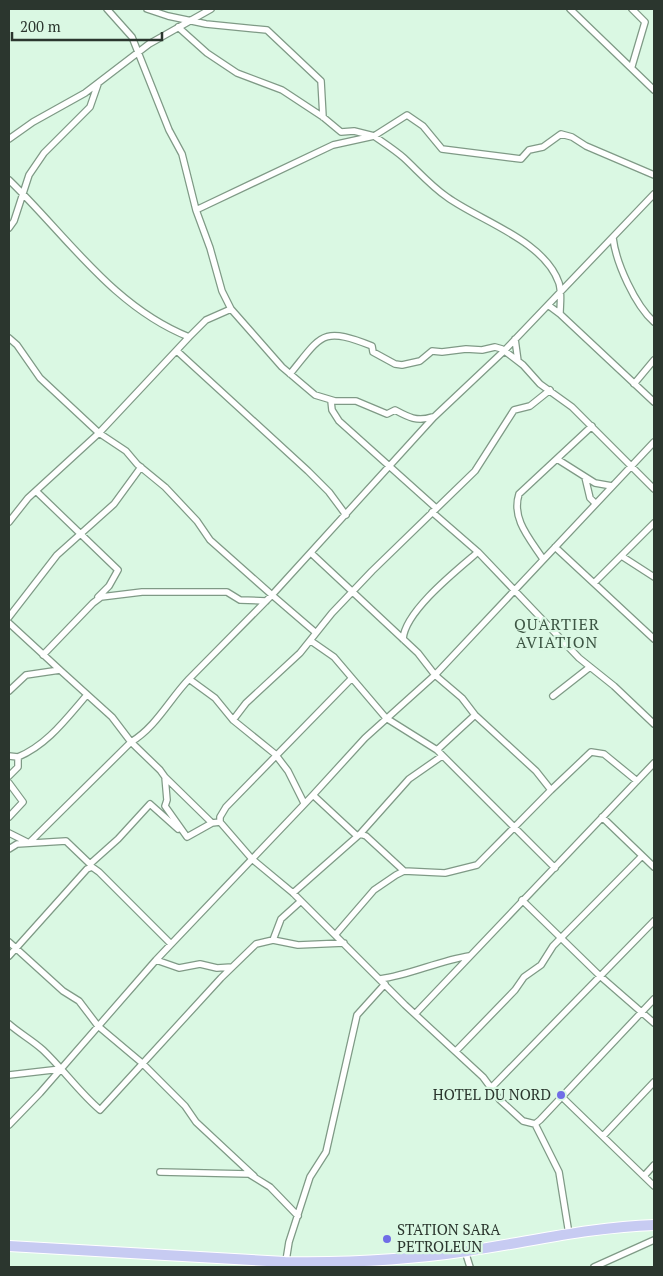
<svg xmlns="http://www.w3.org/2000/svg" width="663" height="1276" viewBox="0 0 663 1276" font-family="'PT Serif',serif">
  <style>
    .lines { fill: none; stroke-linecap: round; stroke-linejoin: round }
    .street-casing { stroke: #7f9a86; stroke-width: 8 }
    .highway-casing { stroke: #fff; stroke-width: 12 }
    .street { stroke: #fff; stroke-width: 5.5 }
    .highway { stroke: #c7cbf2; stroke-width: 10 }
    .poi-dot { fill: #706de7; stroke: #daf8e3; stroke-width: 2 }
    .labels { text-anchor: middle; stroke-width: 4.5; stroke-linejoin: round; paint-order: stroke }
    .poi-label { font-size: 15px; fill: #2b362e; stroke: #daf8e3; text-anchor: end }
    .neighbourhood-label { font-size: 16px; letter-spacing: 1px; fill: #3c5543; stroke: #daf8e3 }
  </style>
  <rect width="100%" height="100%" fill="#daf8e3"/>
  <g class="lines">
    <defs>
      <path id="street" d="M107 9 132 37 169 130 182 154 196 210 210 248 222 291 231 309 282 367 315 395 335 401H356L387 414 395 410C408 417 417 422 432 417
        M147 9 168 16 206 24 267 30 321 81 323 117
        M570 9 654 90
        M632 9 645 22 632 66
        M178 27 207 53 237 73 282 90 323 117 341 132 354 131 374 136 407 115 423 126 442 149 521 159 529 150 543 147 561 134 572 137 586 146 654 175
        M9 139 33 122 85 93 149 44 211 9
        M9 180C66 235 113 307 189 337L206 320 231 309
        M196 210 333 145 374 136C384 143 395 150 404 158 418 171 431 186 447 197 480 221 544 240 559 283 562 293 560 304 560 314L654 402
        M9 228 14 221 29 175 44 153 90 107 98 84
        M613 238C616 263 635 305 654 322
        M548 305 560 314
        M189 337 99 433 126 451 137 464 165 487 197 521 210 540 272 595 434 417 504 351 654 194
        M9 338 17 345 40 378 99 433 28 498 9 522
        M515 339 518 361
        M177 351 308 471 329 492 346 515
        M290 374C322 335 321 326 372 346L373 352 395 364 402 365 420 361 432 351 442 352 466 349 482 350 495 347 502 349 523 365 540 384 572 407 654 489
        M634 384 654 360
        M331 401 332 410 339 421 436 508
        M557 459 595 483 612 486
        M585 477 590 498 595 503
        M36 491 118 570 109 586 98 597
        M432 512 478 552 579 658 614 686 654 724
        M555 547 654 639
        M311 553 418 653 435 675 462 698 475 715 536 771 551 790 591 752 604 754 637 781
        M623 557 654 577
        M543 559C530 539 511 519 519 494L592 426
        M594 583 654 523
        M9 617 57 555 114 504 141 467
        M9 623 60 670
        M403 639C405 611 457 570 478 552
        M311 641 334 657 386 718 437 750 555 868
        M43 655 93 603 101 597 142 592H227L240 600 266 601
        M189 679 272 595 315 632
        M9 691 26 675 60 670 112 717 131 742 160 770 165 777 167 800 165 806 187 837 212 823
        M553 696 590 667
        M233 720 246 703 300 653 332 613 372 571 475 471 514 410 530 406 550 390
        M437 750 475 715
        M9 756 18 757V767L9 776
        M18 757C47 745 66 719 86 696
        M165 777 212 823 220 822 252 859 293 893 405 1005 483 1077 500 1100 523 1121 535 1124 540 1120 654 999
        M9 783 23 802 9 817
        M313 795 356 835
        M602 817 654 867
        M220 822V817L226 807 351 679
        M9 833 29 843 131 742C156 727 169 700 189 679L215 698 233 720 275 754 288 771 304 803
        M360 834 409 779 442 756
        M9 849 17 844 66 841 90 864 118 839 150 804 178 829
        M293 893 360 834 366 836 404 871
        M522 900 600 976 654 1023
        M336 934 374 890 396 875 404 871 445 873 477 865 551 790
        M273 940 281 919 301 901
        M9 942 63 991 79 1001 98 1026 142 1063 185 1106 196 1122 254 1176
        M9 956 87 869 92 867 99 872 171 944
        M156 960 179 968 200 964 217 968 232 967
        M380 979C410 975 438 961 469 956
        M415 1014 654 763
        M9 1024C19 1033 32 1040 43 1050 63 1069 79 1092 100 1110L221 978 256 944 273 940 298 945 344 943
        M456 1051 515 990 524 977 541 965 553 946 642 856
        M9 1075 61 1069
        M492 1087 654 921
        M562 1097 654 1186
        M535 1124 559 1172 569 1234
        M9 1125 40 1093 156 960 313 795 365 738 435 675 654 442
        M603 1136 654 1082
        M160 1172 249 1174 270 1187 298 1216
        M644 1176 654 1165
        M465 1251 470 1267
        M285 1267 289 1242 310 1177 326 1152 357 1015 385 984
        M594 1267 654 1240"/>
      <path id="highway" d="M9 1246 285 1262C345 1263 408 1260 467 1251 529 1242 591 1227 654 1225"/>
    </defs>
    <!-- street casing -->
    <use href="#street" class="street-casing"/>
    <!-- highway casing -->
    <use href="#highway" class="highway-casing"/>
    <!-- street -->
    <use href="#street" class="street"/>
    <!-- highway -->
    <use href="#highway" class="highway"/>
  </g>
  <!-- markers -->
  <g class="poi-dot">
    <circle cx="561" cy="1095" r="5"/>
    <circle cx="387" cy="1239" r="5"/>
  </g>
  <g class="labels">
    <!-- poi labels -->
    <g class="poi-label">
      <text x="551" y="1100">HOTEL DU NORD</text>
      <text x="397" y="1235" text-anchor="start">STATION SARA<tspan x="397" dy="17">PETROLEUN</tspan></text>
    </g>
    <!-- neighbourhood labels -->
    <g class="neighbourhood-label">
      <text x="557" y="630">QUARTIER<tspan x="557" dy="18">AVIATION</tspan></text>
    </g>
  </g>
  <!-- border -->
  <rect width="663" height="1276" fill="none" stroke="#2b362e" stroke-width="20"/>
  <!-- scale -->
  <path d="M12 32v8h150v-8" fill="none" stroke="#2b362e" stroke-width="2.5"/>
  <text x="20" y="32" font-size="15" fill="#2b362e" stroke="#daf8e3" stroke-width="4" paint-order="stroke">200 m</text>
</svg>
